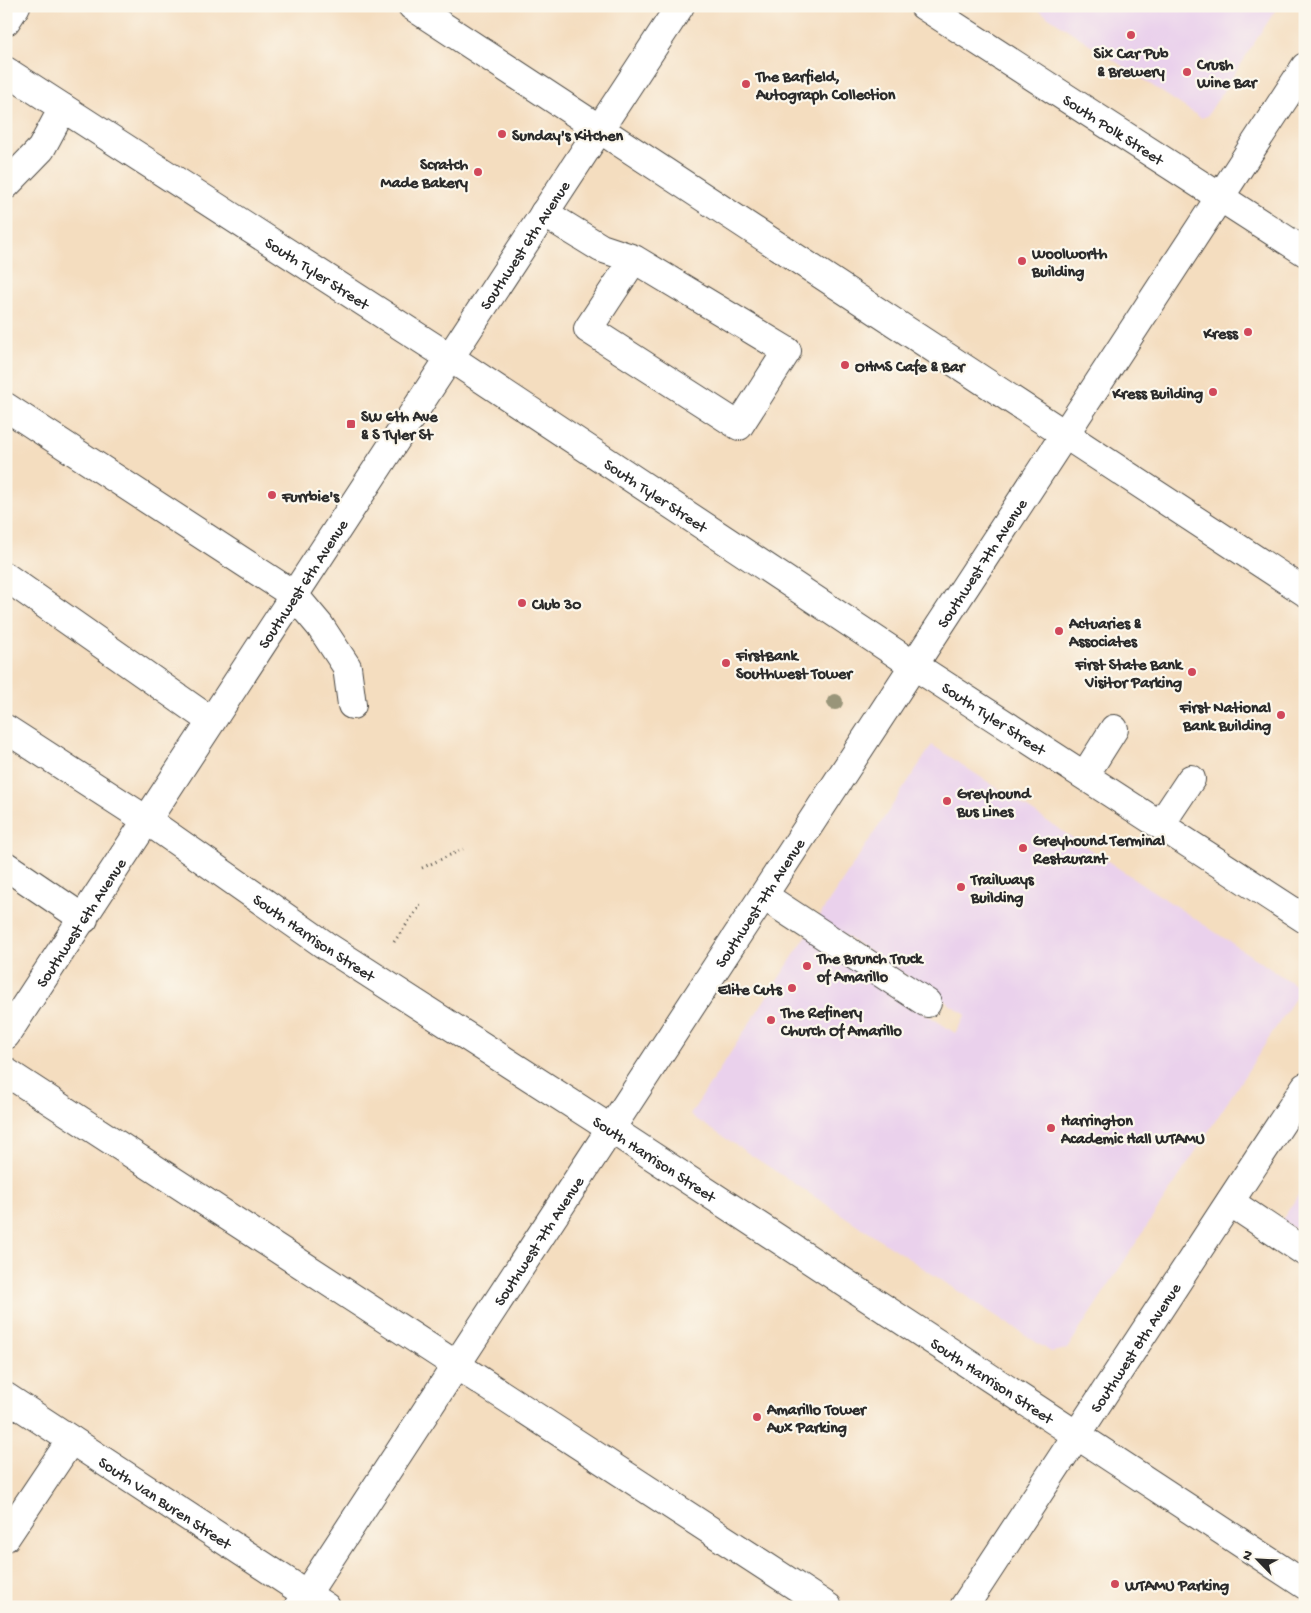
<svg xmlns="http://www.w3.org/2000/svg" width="1311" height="1613" viewBox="0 0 1311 1613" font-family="'Gochi Hand',sans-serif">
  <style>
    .built { fill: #ead1ec }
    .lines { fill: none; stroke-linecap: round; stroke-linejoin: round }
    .minor-casing { stroke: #494641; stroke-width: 30 }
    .major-casing { stroke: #494641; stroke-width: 30 }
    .path { stroke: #494641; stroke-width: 3; stroke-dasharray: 1 4; stroke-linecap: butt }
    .minor { stroke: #fff; stroke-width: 28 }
    .major { stroke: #fff; stroke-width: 28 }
    .tree { fill: #999579 }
    .poi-dot { fill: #d1495b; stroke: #fbf7ec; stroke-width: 2 }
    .labels { text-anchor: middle; stroke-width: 4.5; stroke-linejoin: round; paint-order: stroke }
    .poi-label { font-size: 16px; font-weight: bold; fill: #2b2b2b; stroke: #fbf7ec; text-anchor: start }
    .street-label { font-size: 16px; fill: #2b2b2b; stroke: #fbf7ec }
  </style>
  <rect width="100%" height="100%" fill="#fbf7ec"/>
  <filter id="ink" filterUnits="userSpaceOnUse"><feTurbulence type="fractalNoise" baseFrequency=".02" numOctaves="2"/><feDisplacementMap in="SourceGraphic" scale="10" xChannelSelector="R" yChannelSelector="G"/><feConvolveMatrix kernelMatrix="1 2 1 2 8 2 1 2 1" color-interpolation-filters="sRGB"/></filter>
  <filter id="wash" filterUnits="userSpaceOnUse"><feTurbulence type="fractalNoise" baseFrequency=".0096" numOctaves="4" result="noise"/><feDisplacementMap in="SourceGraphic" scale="20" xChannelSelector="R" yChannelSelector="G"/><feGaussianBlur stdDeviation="1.12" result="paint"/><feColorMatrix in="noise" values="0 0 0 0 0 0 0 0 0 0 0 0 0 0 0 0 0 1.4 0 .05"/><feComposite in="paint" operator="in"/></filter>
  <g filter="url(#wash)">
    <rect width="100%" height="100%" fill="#f4ddbf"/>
    <!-- built -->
    <path class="built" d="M1032 6H1278L1207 116 1201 118Z
      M932 745 1301 989 1067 1349 1051 1352 690 1115 807 935 955 1033 966 1015 818 918Z
      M1305 1185V1236L1282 1220Z"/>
  </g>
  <g filter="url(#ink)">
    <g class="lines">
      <defs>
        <g id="minor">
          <path d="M412 6 1305 592"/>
          <path id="s1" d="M924 6 1305 252"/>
          <path d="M6 21 16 6"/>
          <path d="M6 185 41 149 63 108"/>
          <path d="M544 213 601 248 634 259 588 329 739 426 787 351 634 259"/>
          <path d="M6 407 294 595 320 626 347 667 352 705"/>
          <path d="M6 577 211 721"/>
          <path d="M1085 775 1114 729"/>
          <path d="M1161 824 1191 779"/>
          <path d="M6 866 84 919"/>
          <path d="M764 896 927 1003"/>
          <path d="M6 1072 828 1607"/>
          <path d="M1230 1202 1305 1252"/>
          <path id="s2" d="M6 1397 326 1607"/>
          <path d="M6 1537 71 1440"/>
          <path id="s3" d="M298 1607 1305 67"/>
        </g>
        <g id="major">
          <path id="s4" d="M6 71 449 357 915 666 1305 919"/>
          <path id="s5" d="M6 729 148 821 325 945 611 1129 1305 1585"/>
          <path id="s6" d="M6 1035 680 6"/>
          <path id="s7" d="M964 1607 1305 1087"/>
        </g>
      </defs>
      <!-- minor casing -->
      <use href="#minor" class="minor-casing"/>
      <!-- major casing -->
      <use href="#major" class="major-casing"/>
      <!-- path -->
      <path class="path" d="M422 868 463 849
        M394 942 422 903"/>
      <!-- minor -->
      <use href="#minor" class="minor"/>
      <!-- major -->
      <use href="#major" class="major"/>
    </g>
    <!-- trees -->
    <circle class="tree" cx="835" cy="702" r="8"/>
  </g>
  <!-- markers -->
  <g class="poi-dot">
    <circle cx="1131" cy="35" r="5"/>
    <circle cx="1187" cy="72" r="5"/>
    <circle cx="746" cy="84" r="5"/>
    <circle cx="502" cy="134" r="5"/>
    <circle cx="478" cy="172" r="5"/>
    <circle cx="1022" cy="261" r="5"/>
    <circle cx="1248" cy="332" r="5"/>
    <circle cx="845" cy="365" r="5"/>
    <circle cx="1213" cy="392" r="5"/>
    <rect x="346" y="419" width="10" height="10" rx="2.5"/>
    <circle cx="272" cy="495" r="5"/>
    <circle cx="522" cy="603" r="5"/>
    <circle cx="1059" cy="631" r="5"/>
    <circle cx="726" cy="663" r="5"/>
    <circle cx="1192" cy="672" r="5"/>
    <circle cx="1281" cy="715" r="5"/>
    <circle cx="947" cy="801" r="5"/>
    <circle cx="1023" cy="848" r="5"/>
    <circle cx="961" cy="887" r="5"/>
    <circle cx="807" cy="966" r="5"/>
    <circle cx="792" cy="988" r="5"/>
    <circle cx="771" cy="1020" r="5"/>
    <circle cx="1051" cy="1128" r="5"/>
    <circle cx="757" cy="1417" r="5"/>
    <circle cx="1115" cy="1584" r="5"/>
  </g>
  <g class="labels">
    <!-- poi labels -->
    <g class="poi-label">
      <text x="1131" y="58" text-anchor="middle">Six Car Pub<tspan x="1131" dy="18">&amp; Brewery</tspan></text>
      <text x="1197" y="69">Crush<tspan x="1197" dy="18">Wine Bar</tspan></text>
      <text x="756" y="81">The Barfield,<tspan x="756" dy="18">Autograph Collection</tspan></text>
      <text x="512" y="140">Sunday's Kitchen</text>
      <text x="468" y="169" text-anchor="end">Scratch<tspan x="468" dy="18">Made Bakery</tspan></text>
      <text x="1032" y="258">Woolworth<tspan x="1032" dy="18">Building</tspan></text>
      <text x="1238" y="338" text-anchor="end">Kress</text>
      <text x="855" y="371">OHMS Cafe &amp; Bar</text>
      <text x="1203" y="398" text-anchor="end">Kress Building</text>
      <text x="361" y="421">SW 6th Ave<tspan x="361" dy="18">&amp; S Tyler St</tspan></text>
      <text x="282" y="501">Furrbie's</text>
      <text x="532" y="609">Club 30</text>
      <text x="1069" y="628">Actuaries &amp;<tspan x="1069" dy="18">Associates</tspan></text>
      <text x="736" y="660">FirstBank<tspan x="736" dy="18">Southwest Tower</tspan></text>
      <text x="1182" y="669" text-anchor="end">First State Bank<tspan x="1182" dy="18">Visitor Parking</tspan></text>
      <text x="1271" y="712" text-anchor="end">First National<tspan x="1271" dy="18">Bank Building</tspan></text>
      <text x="957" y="798">Greyhound<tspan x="957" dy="18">Bus Lines</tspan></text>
      <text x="1033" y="845">Greyhound Terminal<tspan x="1033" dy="18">Restaurant</tspan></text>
      <text x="971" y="884">Trailways<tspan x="971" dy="18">Building</tspan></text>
      <text x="817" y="963">The Brunch Truck<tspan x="817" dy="18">of Amarillo</tspan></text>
      <text x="782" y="994" text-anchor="end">Elite Cuts</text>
      <text x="781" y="1017">The Refinery<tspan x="781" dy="18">Church Of Amarillo</tspan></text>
      <text x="1061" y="1125">Harrington<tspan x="1061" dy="18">Academic Hall WTAMU</tspan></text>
      <text x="767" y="1414">Amarillo Tower<tspan x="767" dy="18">Aux Parking</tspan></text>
      <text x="1125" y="1590">WTAMU Parking</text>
    </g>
    <!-- street labels -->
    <g class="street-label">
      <text dy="6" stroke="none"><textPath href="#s1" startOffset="226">South Polk Street</textPath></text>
      <text dy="6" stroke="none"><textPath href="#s6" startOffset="945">Southwest 6th Avenue</textPath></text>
      <text dy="6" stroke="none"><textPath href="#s4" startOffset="371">South Tyler Street</textPath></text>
      <text dy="6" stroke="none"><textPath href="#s4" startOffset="776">South Tyler Street</textPath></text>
      <text dy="6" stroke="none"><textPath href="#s3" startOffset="1248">Southwest 7th Avenue</textPath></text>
      <text dy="6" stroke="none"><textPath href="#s6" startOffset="540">Southwest 6th Avenue</textPath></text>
      <text dy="6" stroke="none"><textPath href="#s4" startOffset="1181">South Tyler Street</textPath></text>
      <text dy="6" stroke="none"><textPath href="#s3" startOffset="842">Southwest 7th Avenue</textPath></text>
      <text dy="6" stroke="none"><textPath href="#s6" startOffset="135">Southwest 6th Avenue</textPath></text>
      <text dy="6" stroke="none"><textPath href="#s5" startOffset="372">South Harrison Street</textPath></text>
      <text dy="6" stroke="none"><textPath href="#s5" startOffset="778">South Harrison Street</textPath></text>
      <text dy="6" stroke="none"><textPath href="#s3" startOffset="438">Southwest 7th Avenue</textPath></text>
      <text dy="6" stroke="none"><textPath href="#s7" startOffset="311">Southwest 8th Avenue</textPath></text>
      <text dy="6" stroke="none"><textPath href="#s5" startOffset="1182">South Harrison Street</textPath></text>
      <text dy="6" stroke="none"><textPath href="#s2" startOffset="191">South Van Buren Street</textPath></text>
    </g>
  </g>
  <!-- margin -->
  <rect width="1311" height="1613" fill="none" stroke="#fbf7ec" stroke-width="25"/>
  <!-- north arrow -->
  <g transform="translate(1258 1560) rotate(294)" stroke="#fbf7ec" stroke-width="4" paint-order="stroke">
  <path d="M0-4L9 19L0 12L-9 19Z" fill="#2b2b2b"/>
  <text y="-8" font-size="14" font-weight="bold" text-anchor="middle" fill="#2b2b2b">N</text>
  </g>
</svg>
